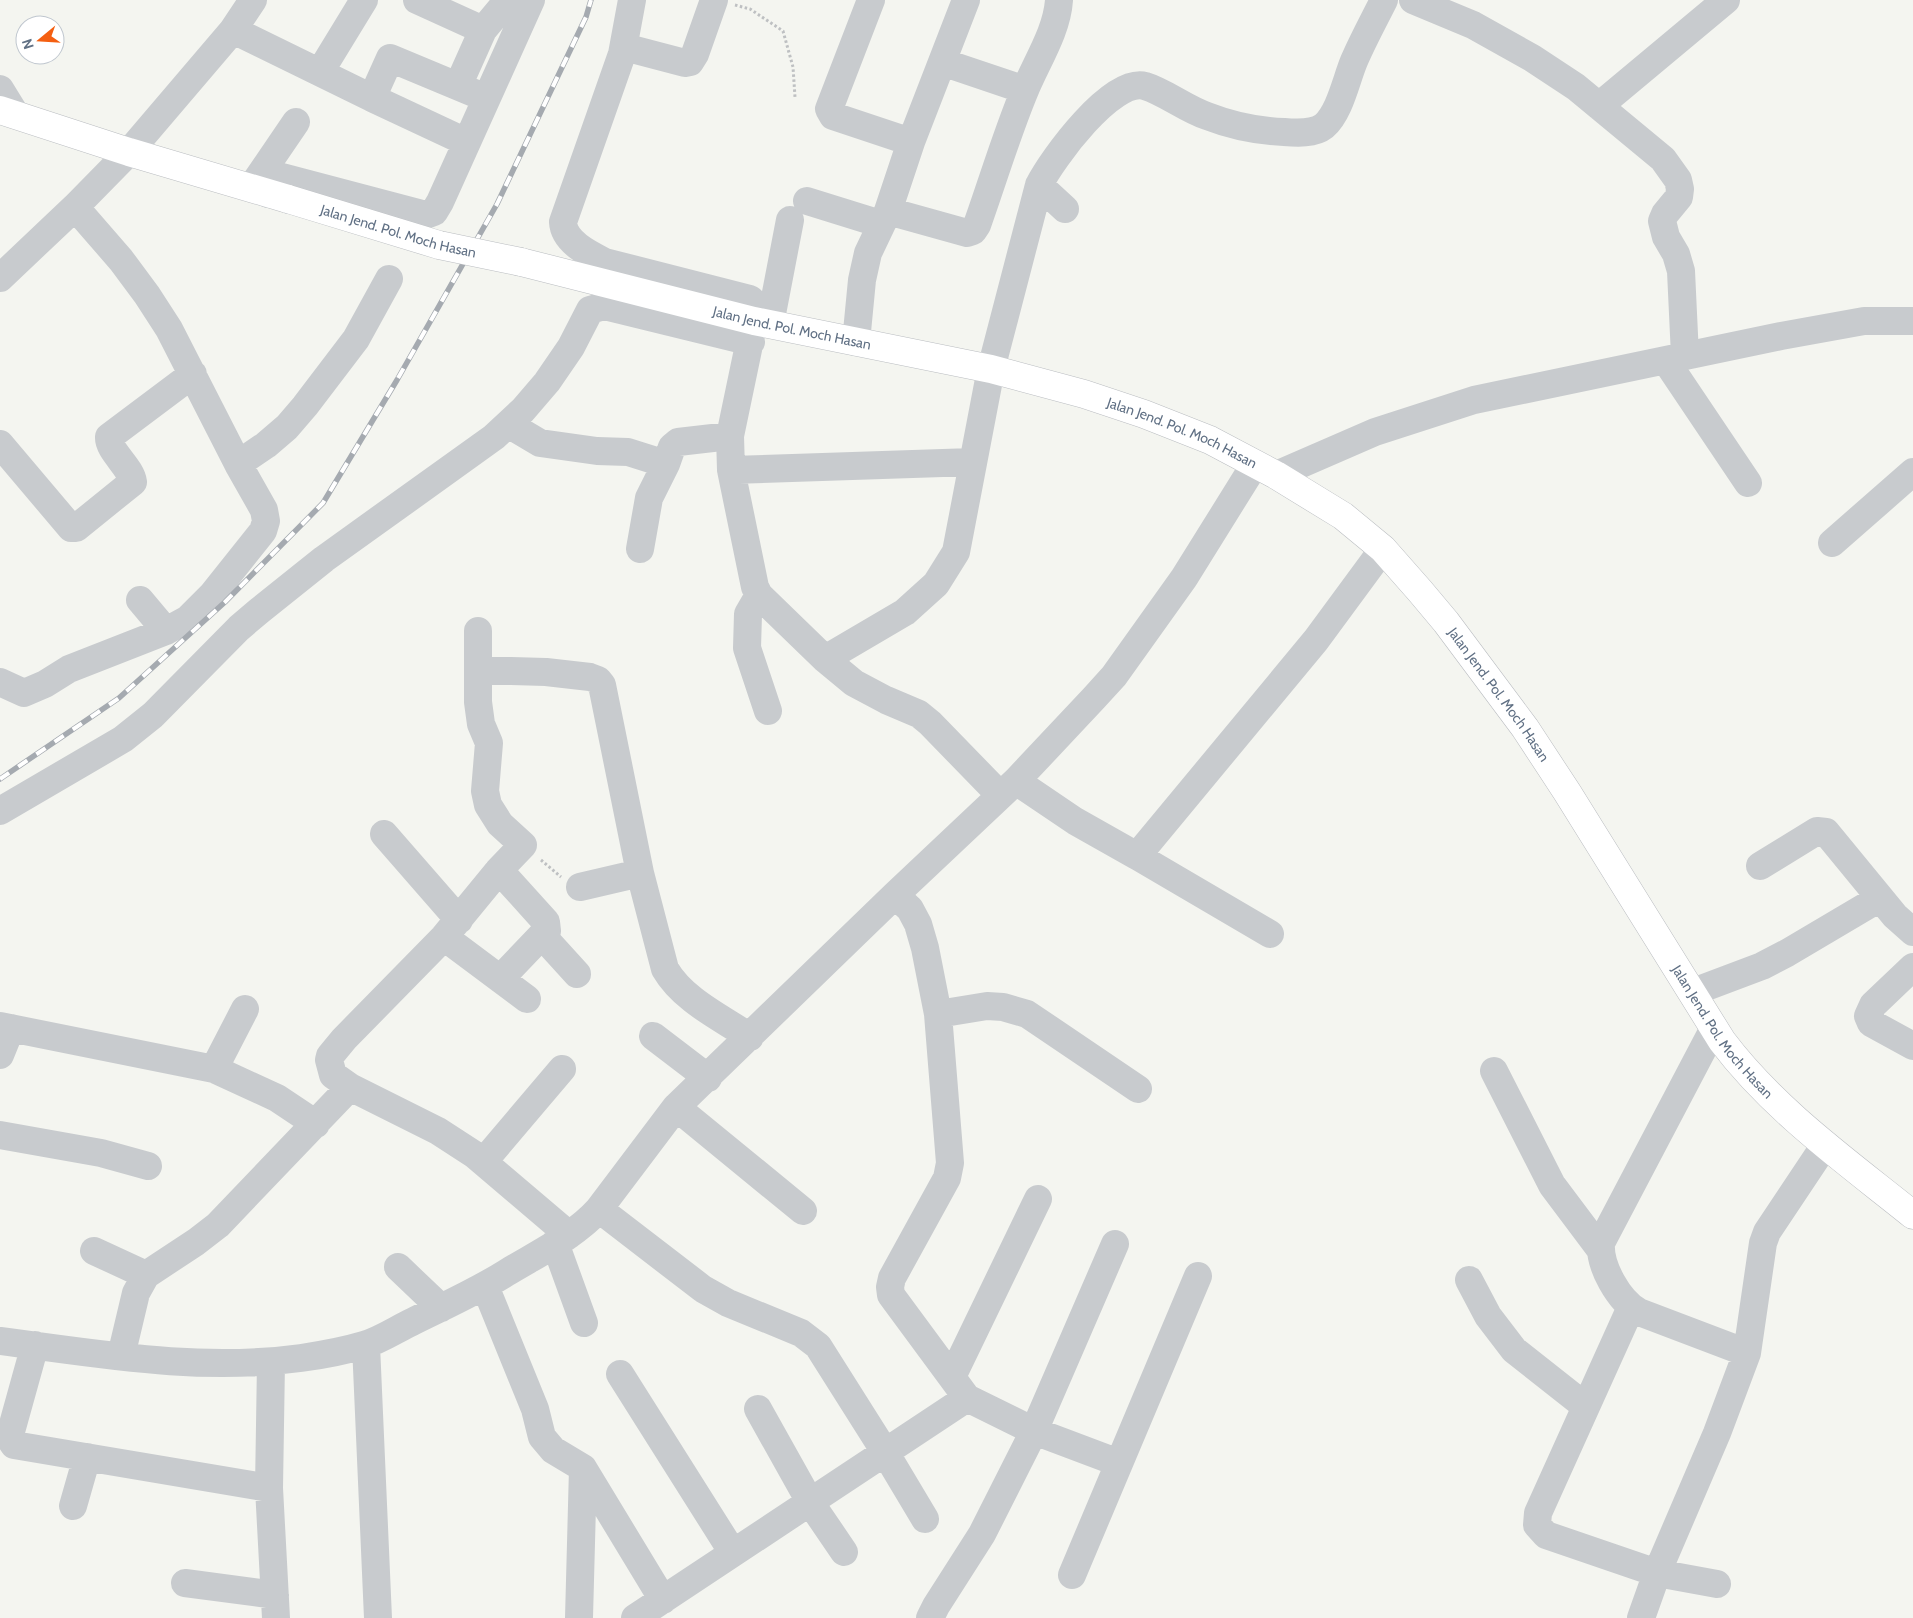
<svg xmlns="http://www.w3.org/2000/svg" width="1913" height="1618" viewBox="0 0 1913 1618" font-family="Cabin,sans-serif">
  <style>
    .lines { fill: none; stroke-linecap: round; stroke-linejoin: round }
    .major-casing { stroke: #babdc1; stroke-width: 29 }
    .path { stroke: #bec0c2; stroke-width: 3; stroke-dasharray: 2.5 2.5; stroke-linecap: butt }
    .minor { stroke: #c8cbce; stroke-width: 28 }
    .major { stroke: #fff; stroke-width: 28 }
    .rail-casing { stroke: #a5aab0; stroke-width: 5.5 }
    .rail { stroke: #fff; stroke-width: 4; stroke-dasharray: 11; stroke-linecap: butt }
    .major-bridge-casing { stroke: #babdc1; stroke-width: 29; stroke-linecap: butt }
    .major-bridge { stroke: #fff; stroke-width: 28 }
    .labels { text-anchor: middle; stroke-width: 5; stroke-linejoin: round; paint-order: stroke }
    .street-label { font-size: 14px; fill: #607084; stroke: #fff }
  </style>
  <rect width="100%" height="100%" fill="#f4f5f0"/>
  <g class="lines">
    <defs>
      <g id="major">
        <path d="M0 110 129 152 288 199"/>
        <path id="s1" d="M521 262 754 321 991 369 1084 394 1144 414 1210 440 1276 475 1343 516 1383 549 1420 591 1446 622 1525 728 1567 792 1722 1041C1774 1110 1846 1161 1913 1215"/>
      </g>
    </defs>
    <!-- major casing -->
    <use href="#major" class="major-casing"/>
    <!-- path -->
    <path class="path" d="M735 5 750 9 783 31 793 67 795 97
      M541 860 561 877"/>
    <!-- minor -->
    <path class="minor" d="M417 0 483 30 508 0
      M632 0 622 54 563 222C564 242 589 254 605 262L750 299 752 301 754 321 730 436 731 470 755 587 759 595 825 659 854 683 886 700 919 714 930 723 1000 795
      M871 0 829 109 833 116 911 142
      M1413 0 1473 25 1532 58 1576 87 1663 159 1678 180 1680 189 1679 197 1665 214 1662 221 1666 237 1676 254 1681 271 1685 356
      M233 30 372 98
      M624 47 685 63 690 62 695 54 714 0
      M942 62 1025 90
      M320 72 364 0
      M458 86 483 30
      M0 89 16 115
      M1599 106 1726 0
      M466 142 372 98 390 58 486 98
      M1039 185 1065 209
      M251 188 296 122
      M268 194 276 179 282 177 426 215 434 212 440 202 531 0
      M807 201 881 224
      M888 211 967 233 973 231 977 225C993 180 1007 133 1025 90 1037 61 1057 31 1059 0
      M0 278 75 207 129 152 233 30 253 0
      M770 324 790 220
      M856 342 862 280 868 253 888 211 911 142 966 0
      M1666 361 1748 483
      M508 424 540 443 597 451 628 452 666 464
      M0 444 71 528H76L133 482C131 467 108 451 109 437L193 374
      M238 464 266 445 287 427 305 406 356 339 389 279
      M731 470 973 462
      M1276 475 1375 432 1474 400 1781 336 1864 321H1913
      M1832 543 1913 472
      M640 549 649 498 666 464 672 447 678 442 730 436
      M759 595 748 614 747 648 768 711
      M140 600 166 631
      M478 631V702L481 724 489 743 485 791 488 805 500 824 523 845 499 870 444 937 344 1039 330 1056 329 1060 333 1075 350 1087 438 1131 475 1155 569 1235
      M825 659 905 612 936 584 956 552 991 369 1039 185C1052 159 1112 77 1145 86 1165 92 1186 109 1207 116 1230 125 1259 131 1284 132 1297 133 1314 134 1324 126 1340 112 1346 80 1354 61 1363 40 1374 20 1384 0
      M478 671H511L546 672 590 677 598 680 602 685 640 873 665 969C683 1000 720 1017 750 1037
      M0 682 24 693 45 684 69 669 166 631 188 619 212 595 263 531 266 521 264 510 238 464 169 329 147 295 121 260 75 207
      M1016 781 1075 821 1137 856 1316 640 1383 549
      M0 811 123 739 153 715 239 628 259 611 324 559 494 437 523 410 547 382 571 347 590 310 604 306 751 342
      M384 834 459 920
      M1137 856 1270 934
      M1760 866 1817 831 1826 832 1895 916 1913 932
      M499 870 546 922 547 931 543 934 547 941 577 974
      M580 887 640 873
      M895 895 910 909 918 924 925 948 938 1014 950 1163 947 1178 892 1278 890 1287 891 1295 967 1398 1034 1431 1119 1463
      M444 937 527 999
      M1913 967 1873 1005 1868 1016 1871 1023 1913 1046
      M500 979 543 934
      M1693 992 1762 966 1787 953 1880 898
      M938 1014 987 1006 1003 1007 1027 1014 1138 1089
      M0 1026 214 1069 277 1098 316 1124
      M1714 1028 1601 1243C1599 1266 1619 1301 1639 1312L1747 1353
      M653 1036 708 1078
      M0 1055 11 1028
      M214 1069 245 1009
      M1494 1071 1552 1185 1600 1249
      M676 1107 803 1211
      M0 1135 101 1153 148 1166
      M484 1161 562 1069
      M599 1209 703 1289 728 1303 801 1333 818 1346 885 1452 925 1519
      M555 1243 584 1323
      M94 1251 146 1275
      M398 1267 441 1308
      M1469 1280 1488 1316 1514 1350 1585 1406
      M485 1286 535 1409 542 1437 553 1450 583 1468 663 1600
      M1631 1307 1538 1513 1537 1525 1546 1535 1657 1573 1717 1584
      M0 1341C100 1354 200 1372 301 1358 322 1355 344 1351 364 1345 381 1340 397 1329 412 1322 444 1306 476 1292 506 1273 537 1254 575 1236 599 1209L676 1107 895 895 1016 781 1094 698 1114 676 1184 578 1255 464
      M35 1345 10 1435V1439L14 1445 269 1488
      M366 1345 378 1618
      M121 1356 136 1293 146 1275 196 1242 218 1225 350 1087
      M271 1362 269 1488 276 1618
      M620 1374 733 1553
      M952 1377 1038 1199
      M758 1409 810 1502 844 1552
      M73 1506 87 1457
      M1072 1575 1198 1276
      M185 1583 275 1595
      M579 1618 583 1468
      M635 1618 967 1398
      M930 1618 936 1606 982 1534 1034 1431 1115 1244
      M1641 1618 1657 1573 1717 1433 1747 1353 1763 1243 1767 1232 1825 1145"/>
    <!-- major -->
    <use href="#major" class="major"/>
    <defs>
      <path id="rail" d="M0 779 119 698 225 602 323 503 397 380 497 204 586 17 591 0"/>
    </defs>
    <!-- rail casing -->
    <use href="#rail" class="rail-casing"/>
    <!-- rail -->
    <use href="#rail" class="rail"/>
    <defs>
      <g id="major-bridge">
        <path id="s2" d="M288 199 439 245 521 262"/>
      </g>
    </defs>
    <!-- major-bridge casing -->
    <use href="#major-bridge" class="major-bridge-casing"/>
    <!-- major-bridge -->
    <use href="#major-bridge" class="major-bridge"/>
  </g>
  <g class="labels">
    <!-- street labels -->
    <g class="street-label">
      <text dy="5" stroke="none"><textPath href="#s2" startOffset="115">Jalan Jend. Pol. Moch Hasan</textPath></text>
      <text dy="5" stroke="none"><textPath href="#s1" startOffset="279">Jalan Jend. Pol. Moch Hasan</textPath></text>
      <text dy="5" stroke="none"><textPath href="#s1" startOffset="684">Jalan Jend. Pol. Moch Hasan</textPath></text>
      <text dy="5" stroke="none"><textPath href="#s1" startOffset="1104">Jalan Jend. Pol. Moch Hasan</textPath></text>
      <text dy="5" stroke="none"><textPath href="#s1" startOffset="1509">Jalan Jend. Pol. Moch Hasan</textPath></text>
    </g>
  </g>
  <!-- north arrow -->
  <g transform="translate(40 40) rotate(252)"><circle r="24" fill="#ffffff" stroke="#bfc6ce"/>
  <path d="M0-4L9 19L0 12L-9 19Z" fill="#f45f11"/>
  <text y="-8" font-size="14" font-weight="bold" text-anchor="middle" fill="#607084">N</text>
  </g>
</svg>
